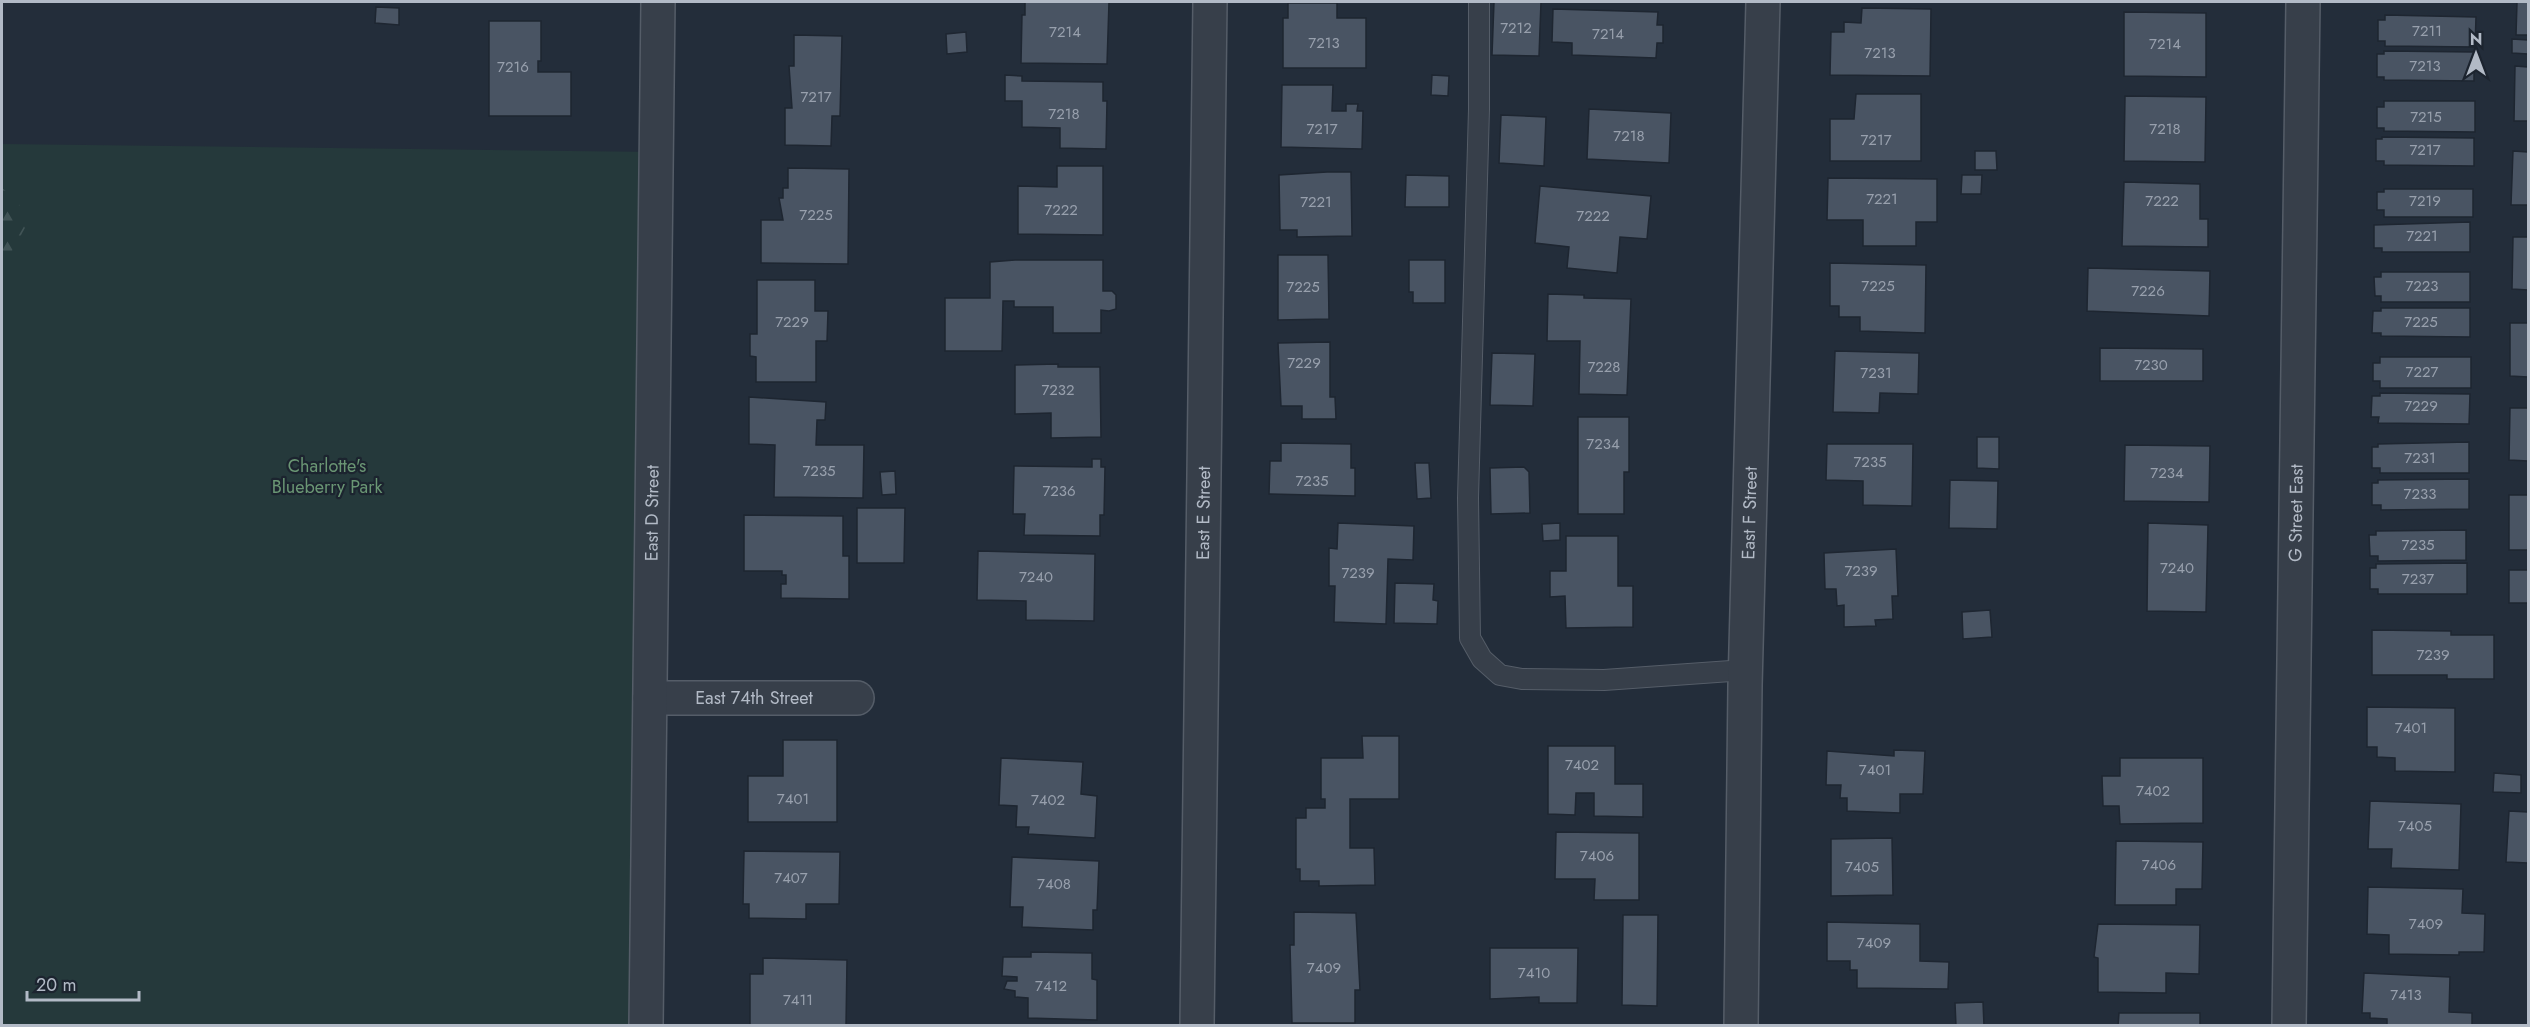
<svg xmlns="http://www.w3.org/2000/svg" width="2530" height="1027" viewBox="0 0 2530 1027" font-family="Jost,sans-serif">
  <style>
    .green { fill: #25393b }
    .forest { fill: url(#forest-firs) }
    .building { fill: #495463; stroke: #1e2631; stroke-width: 1.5 }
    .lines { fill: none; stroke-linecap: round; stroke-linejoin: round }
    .lane-casing { stroke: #555d68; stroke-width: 22 }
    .street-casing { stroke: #555d68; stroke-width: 36 }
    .lane { stroke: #373f4a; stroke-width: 20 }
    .street { stroke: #373f4a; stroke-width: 33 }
    .labels { text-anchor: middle; stroke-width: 4.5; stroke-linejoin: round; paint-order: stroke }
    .number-label { font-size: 15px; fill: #98a0ad }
    .park-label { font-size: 18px; fill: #6a9674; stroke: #1c242f }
    .street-label { font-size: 18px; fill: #b2bac6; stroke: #1c242f }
  </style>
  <defs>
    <pattern id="forest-firs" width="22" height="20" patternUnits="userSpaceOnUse" patternTransform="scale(1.5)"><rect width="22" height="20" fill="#25393b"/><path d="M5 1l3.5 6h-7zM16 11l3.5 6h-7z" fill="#425456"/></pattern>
  </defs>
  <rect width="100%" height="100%" fill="#232d3a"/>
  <!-- green -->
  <path class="green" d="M2 144 656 152 646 1025 2 1026Z"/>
  <!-- forest -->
  <path class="forest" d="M2 188 18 201 26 226 2 269Z"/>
  <!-- building -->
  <path class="building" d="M1025 2H1109L1107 64 1021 63 1022 15H1025Z
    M1494 2H1541L1539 56 1492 55Z
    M2517 2H2528V35H2516Z
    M1288 3H1337V18H1366V68H1283V18H1288Z
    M376 7 399 8V25L375 23Z
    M1862 8 1931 9 1930 76 1830 75 1831 32H1844V22L1861 23Z
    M1553 9 1658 12 1657 25H1663V43H1657L1656 58 1572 55V43L1552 42Z
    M2124 12 2206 13V77L2124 76Z
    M2385 15 2476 17 2475 47 2385 46V41H2378V20H2385Z
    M489 21H541V61H538V72H571V116H489Z
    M966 32 967 52 947 54 946 34Z
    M794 35 842 36 840 116H832L831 146 785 145V108H792L789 66H794Z
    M2512 39 2528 40V54L2512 53Z
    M2384 51 2474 52V81L2384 80V77H2377V54H2384Z
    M2515 66 2528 67V121H2514Z
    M1005 75 1022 76V81L1103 82V101H1107L1106 149 1060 148V128L1022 127V101H1005Z
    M1432 75 1449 76 1448 96 1431 95Z
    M1282 85H1333L1332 111H1346V104H1358L1357 111H1363L1362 149 1281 147Z
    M1856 94H1921V161H1830V119H1854Z
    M2125 96 2206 97 2205 162 2124 161Z
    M2384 101H2475V132L2384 131V128H2377V107H2384Z
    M1589 109 1671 113 1669 163 1587 159Z
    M1501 115 1546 117 1544 166 1499 163Z
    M2382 137 2474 138V166L2384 165V161H2376V139H2382Z
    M1975 151H1996L1997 170H1975Z
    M2513 151 2528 152V205H2511Z
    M1057 166H1103V235L1018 234V186L1057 187Z
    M788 168 849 169 848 264 761 263V220H783L779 198H783V188H788Z
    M1327 172H1351L1352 236 1297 237V230H1280L1279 175Z
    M1406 175 1449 176V207H1405Z
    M1962 175H1982L1981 194H1961Z
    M1828 178 1937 179V222H1916V246H1863V220H1827Z
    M2124 182 2200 184V219H2208V247L2122 246Z
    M1540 186 1651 196 1647 239 1620 237 1617 273 1567 268 1569 247 1535 243Z
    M2384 189H2473V217H2384V210H2377V192H2384Z
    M2470 222V252H2382V248H2374V225Z
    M2513 237H2528V290L2512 289Z
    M1278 255H1328L1329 319 1278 320Z
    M1015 260H1103V291H1112L1116 295V309L1109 311 1101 310V333H1053V307H1014V301H1003L1002 351H945V298H990V262Z
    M1409 260H1445V303H1413V292H1409Z
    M1830 263 1926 265 1925 333 1860 331V317H1839V306H1830Z
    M2088 268 2210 271 2209 316 2087 311Z
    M2381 272H2470V302H2381V296H2375L2374 277H2381Z
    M757 280H815V311H828L827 341H816V382H756V357L750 356V334H757Z
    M1548 294 1584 295V298L1631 299 1627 395 1579 394 1580 341H1547Z
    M2381 308H2470V337L2381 336V333H2372L2373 311H2381Z
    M2510 323H2528V377L2510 376Z
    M1330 342V397H1335L1336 419H1302V406H1281L1278 343Z
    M2100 348 2203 349V381H2100Z
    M1835 351 1919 353 1918 394 1880 393 1879 413 1833 412Z
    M1492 353 1535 354 1533 406 1490 405Z
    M2380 357H2471V388H2380V381H2373V363H2380Z
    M1058 364V367H1100L1101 437 1051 438V413L1015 414V365Z
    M2380 393 2470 394 2469 424 2378 423 2379 417H2371L2372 396H2380Z
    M749 397 826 402 825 420H817L816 445H864L863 498 774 497 775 445 749 444Z
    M2510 408H2528V461L2509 460Z
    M1578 417H1629V472H1624V514H1578Z
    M1977 437H1999V469L1977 468Z
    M2469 442V473H2380V468H2372V447H2378V444Z
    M1281 443 1351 444V468H1355V496L1269 494 1270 461H1281Z
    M1827 444H1913L1912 506 1863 505V481L1826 480Z
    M2125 445 2210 446 2209 502 2124 501Z
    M1092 459H1101V467H1105L1104 515H1100V536L1024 535 1025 514H1013L1014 466 1092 467Z
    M1415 463H1429L1431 498 1417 499Z
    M1524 467 1529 472 1530 513 1491 514 1490 468Z
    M895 471 896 494 882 495 880 472Z
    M2469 479V509L2381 510V505H2372V483H2378V480Z
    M1950 480 1998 481 1997 529 1949 528Z
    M2509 495H2528V550H2509Z
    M857 508H905L904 563H857Z
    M744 515 843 516V556H849V599L781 598V584H786V575H782V571H744Z
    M1338 523 1414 526 1413 560 1388 559 1386 624 1334 622 1335 586H1329V548L1337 549Z
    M1560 523V540L1543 541 1542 524Z
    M2148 523 2208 525 2206 612 2147 611Z
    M2466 530V560L2378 561V556H2370L2369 535H2376V531Z
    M1566 536H1618V586H1633V627L1566 628 1565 596 1550 597V571H1566Z
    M1896 549 1898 596H1892L1893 619 1875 620 1876 626 1844 627V605L1837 606 1836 589H1825L1824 553Z
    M978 551 1095 554 1094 621 1026 620V601L977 600Z
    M2467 563V594H2378V589H2370V568H2376V564Z
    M2509 570H2528V603H2509Z
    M1395 583 1434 584 1433 600 1438 601 1437 624 1394 623Z
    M1990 610 1992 637 1963 639 1962 612Z
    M2372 630 2451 631V635H2494V679H2447V675H2372Z
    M2367 707 2455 708V772L2395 771V758L2377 757V747H2367Z
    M1362 736H1399V799H1350V848H1374L1375 885 1319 886V881H1300V869H1296V818H1306V808H1325V799H1321V758H1363Z
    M783 740H837V822H748V776H783Z
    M1548 746H1615V784H1643V817L1594 816V793H1576L1575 815 1548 814Z
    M1894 750 1925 751 1923 794H1900V813L1847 811V798H1840L1841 785H1826L1827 751 1894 756Z
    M1001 758 1083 762 1081 794 1097 796 1095 838 1028 834 1029 827H1016L1017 806 999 805Z
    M2120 758H2203V823L2120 824 2119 806H2103L2102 776H2120Z
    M2494 773 2521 775V793L2493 792Z
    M2370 801 2461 804 2459 870 2391 868 2392 849H2368Z
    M2509 811 2528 812V863L2506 862Z
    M1556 832 1639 833V900H1594L1595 879H1555Z
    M1892 838 1893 895 1831 896V839Z
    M2116 841 2203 842 2202 889H2176V905H2115Z
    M744 851 840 852 839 904H806V919L749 918V904H743Z
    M1012 857 1099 861 1097 910H1093V930L1022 927 1023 907H1010Z
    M2368 887 2463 889 2462 913 2485 914 2484 952H2459V955L2389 954V935L2367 934Z
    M1294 912 1356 913 1360 990H1355V1023H1292L1290 945H1294Z
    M1623 915H1658L1657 1006 1622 1005Z
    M1827 922 1920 924V961L1949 962 1948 989 1857 988V970H1850V961H1827Z
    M2098 924 2200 925 2199 974 2166 973V993L2098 992V958L2094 957Z
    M1490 948H1578L1577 1003H1539V997L1490 999Z
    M1031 952 1092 953V979L1097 980V1020L1028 1018V998L1015 997V991L1004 989 1007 981H1017V977L1002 976 1003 957H1031Z
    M763 958 847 960 846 1026H750V974H763Z
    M2364 973 2450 977 2449 1012 2472 1013V1026H2387V1019L2370 1018V1013H2362Z
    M1983 1002 1984 1026H1956L1955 1003Z
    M2119 1013H2200V1026H2118Z"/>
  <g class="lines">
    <defs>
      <path id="lane" d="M1479 2V109L1468 498 1470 638 1482 659 1500 675 1522 679 1604 680 1745 670"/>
      <g id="street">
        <path id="s1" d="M650 698H857"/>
        <path id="s2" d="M646 1026 658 2"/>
        <path id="s3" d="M1197 1026 1210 2"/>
        <path id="s4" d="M1741 1026 1745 686 1763 2"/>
        <path id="s5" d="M2289 1026 2303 2"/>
      </g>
    </defs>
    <!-- lane casing -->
    <use href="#lane" class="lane-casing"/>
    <!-- street casing -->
    <use href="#street" class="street-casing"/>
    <!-- lane -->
    <use href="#lane" class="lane"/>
    <!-- street -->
    <use href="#street" class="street"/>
  </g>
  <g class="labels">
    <!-- number labels -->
    <g class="number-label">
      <text x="1516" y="33">7212</text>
      <text x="2427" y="36">7211</text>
      <text x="1065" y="37">7214</text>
      <text x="1608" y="39">7214</text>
      <text x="1324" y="48">7213</text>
      <text x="2165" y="49">7214</text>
      <text x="1880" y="58">7213</text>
      <text x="2425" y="71">7213</text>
      <text x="513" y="72">7216</text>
      <text x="816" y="102">7217</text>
      <text x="1064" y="119">7218</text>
      <text x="2426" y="122">7215</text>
      <text x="1322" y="134">7217</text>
      <text x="2165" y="134">7218</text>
      <text x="1629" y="141">7218</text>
      <text x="1876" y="145">7217</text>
      <text x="2425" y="155">7217</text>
      <text x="1882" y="204">7221</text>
      <text x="2162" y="206">7222</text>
      <text x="2425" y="206">7219</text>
      <text x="1316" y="207">7221</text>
      <text x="1061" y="215">7222</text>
      <text x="816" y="220">7225</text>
      <text x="1593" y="221">7222</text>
      <text x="2422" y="241">7221</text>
      <text x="1878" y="291">7225</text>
      <text x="2422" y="291">7223</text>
      <text x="1303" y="292">7225</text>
      <text x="2148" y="296">7226</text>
      <text x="792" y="327">7229</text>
      <text x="2421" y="327">7225</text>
      <text x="1304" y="368">7229</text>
      <text x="2151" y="370">7230</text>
      <text x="1604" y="372">7228</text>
      <text x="2422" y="377">7227</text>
      <text x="1876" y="378">7231</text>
      <text x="1058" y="395">7232</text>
      <text x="2421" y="411">7229</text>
      <text x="1603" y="449">7234</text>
      <text x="2420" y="463">7231</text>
      <text x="1870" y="467">7235</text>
      <text x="819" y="476">7235</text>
      <text x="2167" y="478">7234</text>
      <text x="1312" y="486">7235</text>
      <text x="1059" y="496">7236</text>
      <text x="2420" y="499">7233</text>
      <text x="2418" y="550">7235</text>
      <text x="2177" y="573">7240</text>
      <text x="1861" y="576">7239</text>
      <text x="1358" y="578">7239</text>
      <text x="1036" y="582">7240</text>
      <text x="2418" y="584">7237</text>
      <text x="2433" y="660">7239</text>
      <text x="2411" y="733">7401</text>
      <text x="1582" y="770">7402</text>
      <text x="1875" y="775">7401</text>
      <text x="2153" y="796">7402</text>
      <text x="793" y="804">7401</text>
      <text x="1048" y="805">7402</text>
      <text x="2415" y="831">7405</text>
      <text x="1597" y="861">7406</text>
      <text x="2159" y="870">7406</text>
      <text x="1862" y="872">7405</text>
      <text x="791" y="883">7407</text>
      <text x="1054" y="889">7408</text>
      <text x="2426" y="929">7409</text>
      <text x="1874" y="948">7409</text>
      <text x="1324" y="973">7409</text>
      <text x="1534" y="978">7410</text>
      <text x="1051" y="991">7412</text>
      <text x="2406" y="1000">7413</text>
      <text x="798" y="1005">7411</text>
    </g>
    <!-- park labels -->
    <g class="park-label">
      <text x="327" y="472">Charlotte's<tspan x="327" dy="21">Blueberry Park</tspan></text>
    </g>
    <!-- street labels -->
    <g class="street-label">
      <text dy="6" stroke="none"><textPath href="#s2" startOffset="513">East D Street</textPath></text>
      <text dy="6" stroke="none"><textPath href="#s3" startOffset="513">East E Street</textPath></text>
      <text dy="6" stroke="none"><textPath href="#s4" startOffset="513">East F Street</textPath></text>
      <text dy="6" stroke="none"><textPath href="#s5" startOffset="513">G Street East</textPath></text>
      <text dy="6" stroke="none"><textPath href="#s1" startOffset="104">East 74th Street</textPath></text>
    </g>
  </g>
  <!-- border -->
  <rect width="2530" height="1027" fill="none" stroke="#b2bac6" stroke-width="6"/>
  <!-- north arrow -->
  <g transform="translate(2476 54)" stroke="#1c242f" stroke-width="4.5" paint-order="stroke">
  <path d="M0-4.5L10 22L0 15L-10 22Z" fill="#b2bac6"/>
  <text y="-9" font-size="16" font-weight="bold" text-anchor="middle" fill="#b2bac6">N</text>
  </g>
  <!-- scale -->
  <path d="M27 991v9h112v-9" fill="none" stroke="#b2bac6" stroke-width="3"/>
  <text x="36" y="991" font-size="18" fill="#b2bac6" stroke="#1c242f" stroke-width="4.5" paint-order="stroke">20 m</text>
</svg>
